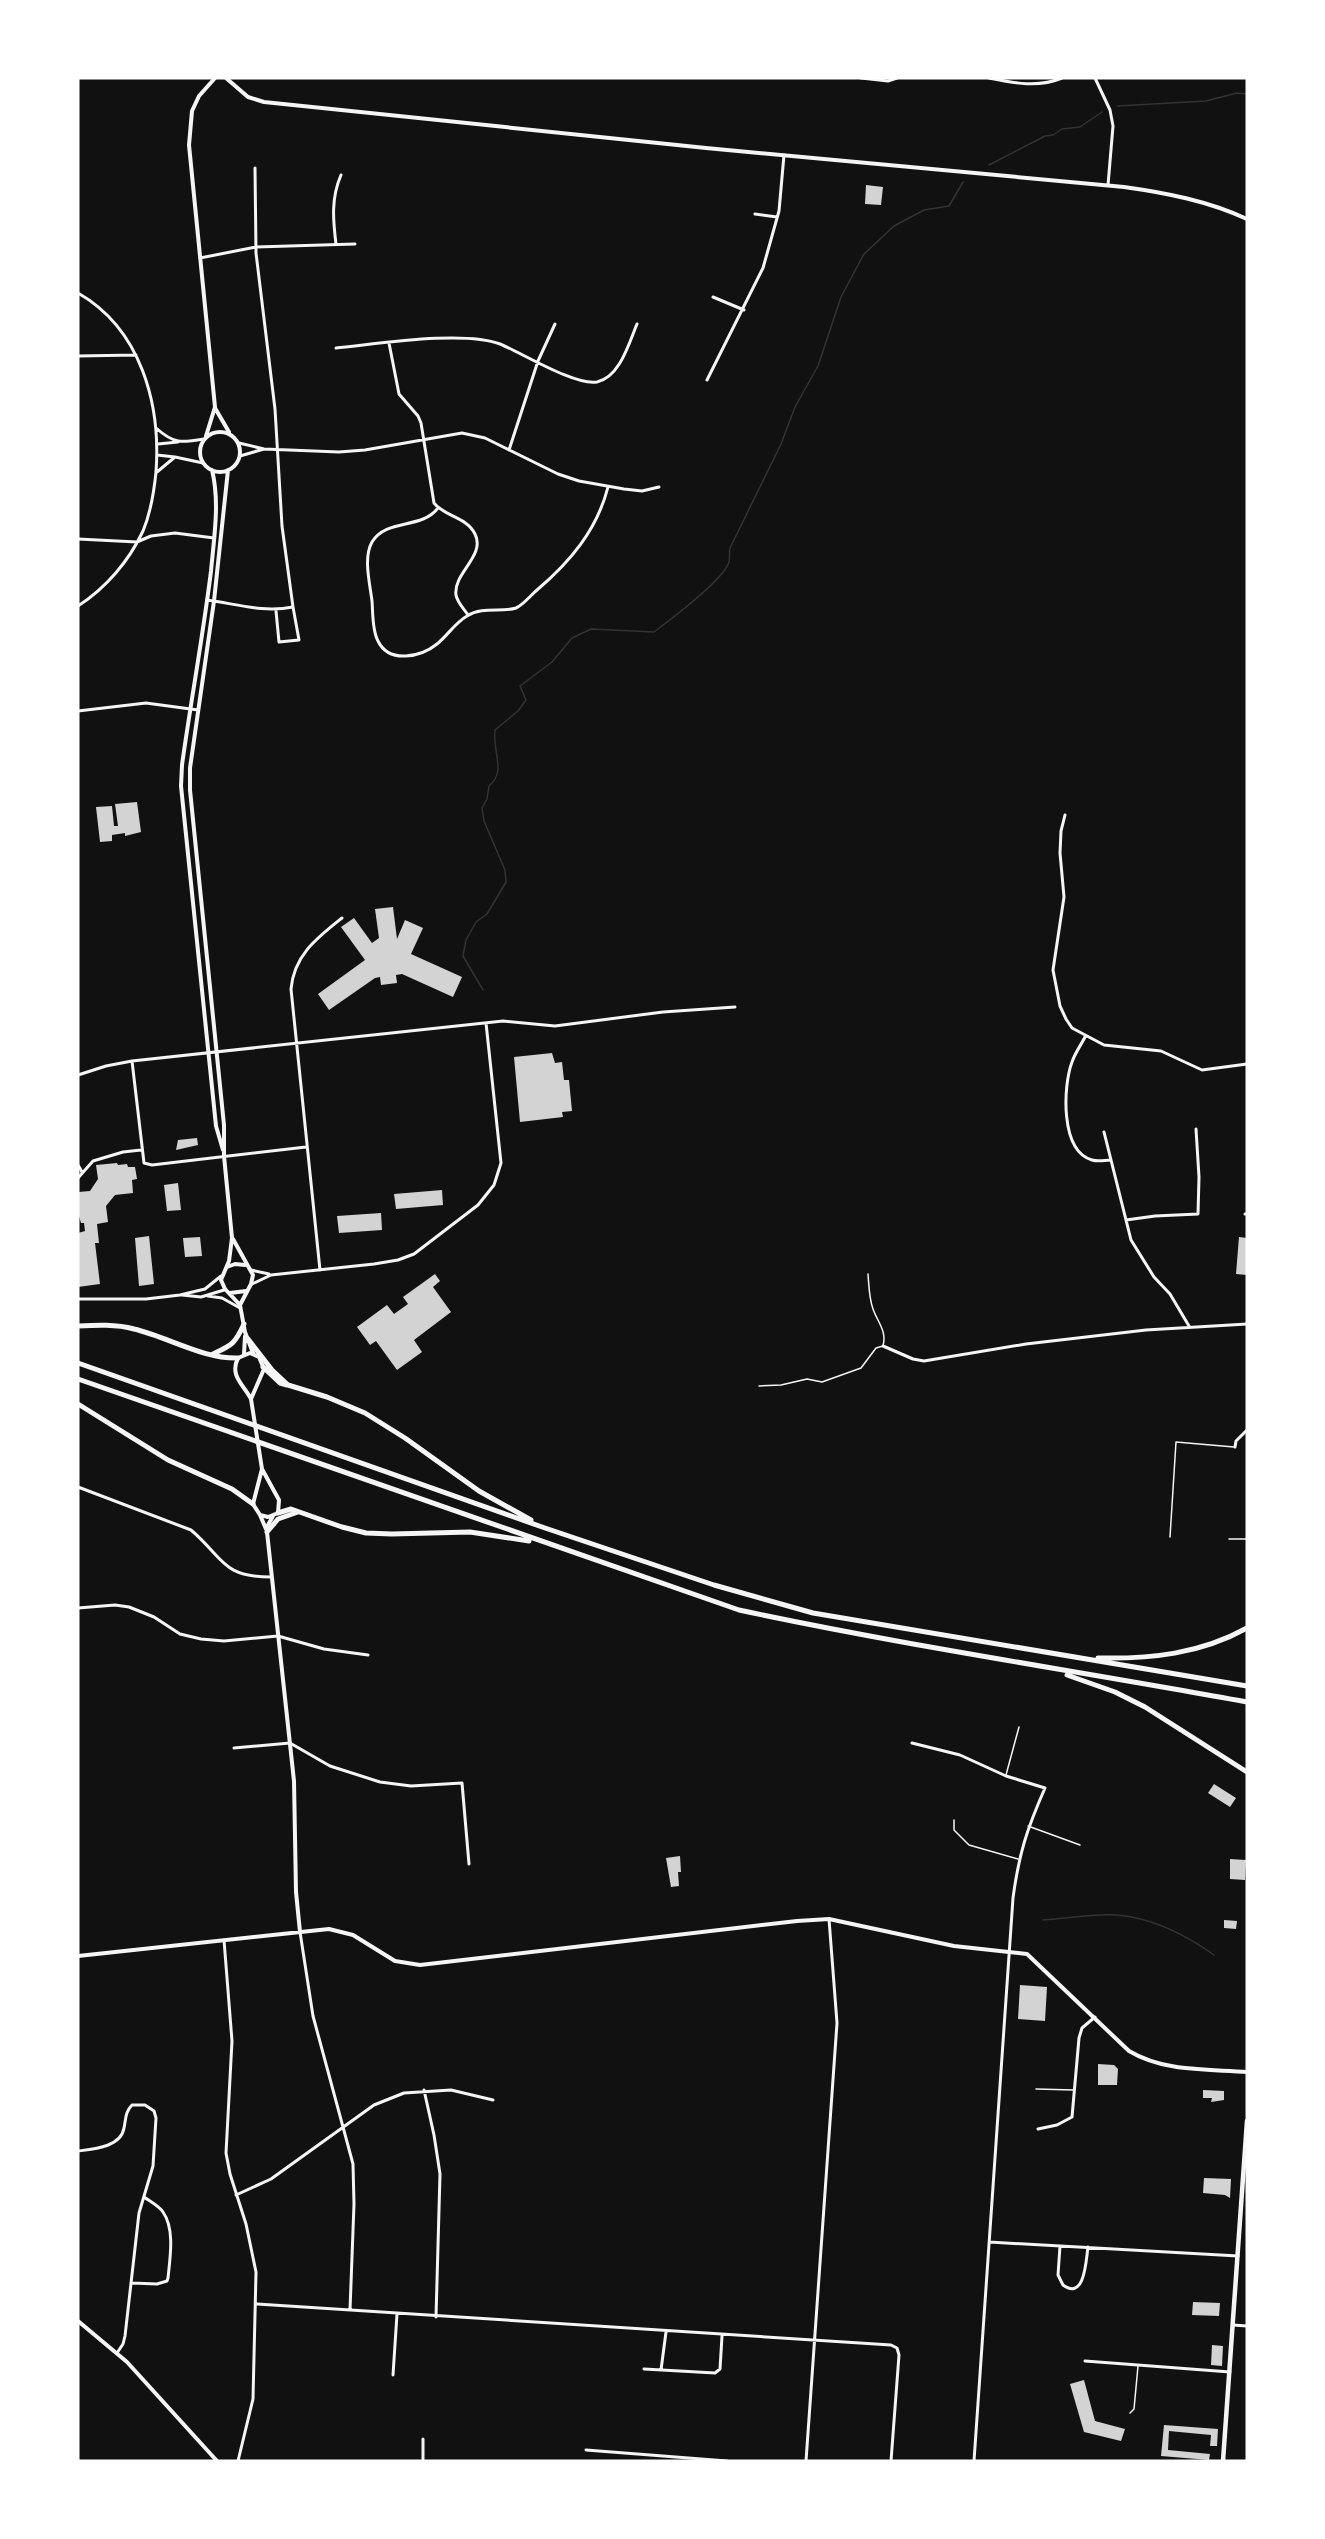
<svg xmlns="http://www.w3.org/2000/svg" width="1325" height="2539" viewBox="0 0 1325 2539" font-family="Barlow,sans-serif">
  <style>
    .lines { fill: none; stroke-linecap: round; stroke-linejoin: round }
    .stream { stroke: #333; stroke-width: 1.5 }
    .building { fill: #d3d3d3 }
    .service { stroke: #f5f5f5; stroke-width: 1.5 }
    .minor { stroke: #f5f5f5; stroke-width: 3 }
    .tertiary { stroke: #f5f5f5; stroke-width: 4 }
    .secondary { stroke: #f5f5f5; stroke-width: 4.5 }
    .motorway { stroke: #f5f5f5; stroke-width: 5 }
  </style>
  <rect width="100%" height="100%" fill="#111"/>
  <g class="lines">
    <!-- stream -->
    <path class="stream" d="M1118 106 1206 101 1237 93 1247 94
      M989 165 1045 136 1053 135 1062 129 1080 127 1102 112
      M483 990 463 956 466 940 476 922 487 914 506 882 505 870 484 821 482 808 487 799 489 786C507 771 492 752 495 730L518 711 526 700 520 686 552 662 572 638 591 629 654 632C670 620 724 579 729 562 730 558 729 552 730 548L781 444 795 407 818 366 841 297 864 254 894 226 924 210 949 206 963 182
      M1043 1920C1068 1919 1092 1913 1117 1915 1153 1918 1186 1935 1214 1955"/>
  </g>
  <!-- building -->
  <path class="building" d="M866 185 883 187 881 205 865 204Z
    M137 802 141 832 125 836V833L112 835V841L100 842 96 807 112 806 114 826H118L115 804Z
    M393 907 397 939 405 920 423 928 411 954 462 977 453 997 402 974 396 975 397 983 381 985 380 977 375 978 329 1010 318 994 365 960 341 927 354 918 372 943 379 938 375 909Z
    M552 1053 555 1063 562 1062 564 1080H569L572 1111 562 1112 563 1117 520 1122 514 1057Z
    M197 1138 198 1145 176 1150 178 1140Z
    M117 1163 118 1165 127 1164 128 1167H135L137 1179 132 1180 133 1193 115 1195 106 1206 108 1222 97 1224 99 1243H95L100 1284 78 1287V1233L85 1231 84 1223H81L78 1213V1192L90 1191 98 1179 96 1165Z
    M178 1183 181 1210 167 1211 164 1185Z
    M442 1190 443 1205 396 1209 394 1194Z
    M381 1213 382 1230 339 1233 337 1216Z
    M149 1236 154 1284 139 1286 135 1238Z
    M200 1237 202 1256 185 1257 183 1238Z
    M1239 1237 1247 1238V1275L1236 1274Z
    M435 1274 440 1281 433 1287 451 1312 414 1340 422 1352 397 1370 376 1341 370 1345 357 1327 387 1305 394 1314 408 1304 403 1297Z
    M1214 1784 1236 1798 1230 1807 1208 1793Z
    M680 1856 681 1872H678L679 1886 671 1887 666 1858Z
    M1230 1859 1246 1860 1245 1880 1230 1879Z
    M1224 1920 1237 1921 1236 1929 1224 1928Z
    M1020 1985 1047 1987 1045 2021 1018 2019Z
    M1098 2064 1114 2065 1118 2069 1117 2085H1098Z
    M1203 2090 1224 2091V2100L1211 2102 1212 2098H1203Z
    M1204 2178 1231 2179 1230 2198 1225 2195 1203 2193Z
    M1193 2302 1220 2303 1219 2316 1192 2315Z
    M1212 2345 1223 2346 1222 2366 1211 2365Z
    M1084 2380 1095 2421 1125 2429 1121 2441 1084 2432 1070 2384Z
    M1164 2425 1218 2429 1217 2446H1210L1211 2435 1169 2431 1168 2450 1210 2454 1209 2460 1161 2456Z"/>
  <g class="lines">
    <!-- service -->
    <path class="service" d="M759 1386 781 1385 807 1379 822 1382 861 1368 876 1348 883 1346C887 1331 878 1323 873 1309 869 1298 869 1286 868 1274
      M1170 1537 1176 1442 1234 1447
      M1229 1539H1247
      M1006 1775 1019 1727
      M954 1820V1830L969 1845 1018 1859
      M1028 1826 1080 1845
      M1036 2089 1074 2090
      M1130 2413 1134 2409 1138 2366"/>
    <!-- minor -->
    <path class="minor" d="M861 78 888 81 897 78
      M989 78C1014 83 1038 88 1062 78
      M1095 78 1110 110 1113 126 1108 185
      M755 214 777 217
      M336 244C333 220 331 198 341 175
      M200 258 256 247 355 244
      M78 293C141 329 161 404 156 472 154 492 151 512 143 531 129 561 106 588 78 606
      M713 297 744 310
      M389 343 399 394 418 416 421 423 434 503C445 517 467 517 475 534 486 556 453 573 456 595 457 602 464 609 468 615
      M336 348C377 344 463 330 500 344 522 353 575 386 597 382 620 377 629 343 637 324
      M78 356 136 355
      M707 380 763 268 779 211 784 155
      M156 428C174 444 181 443 204 439
      M239 443 264 449 339 452 365 450 462 433 485 438 558 474 579 481 624 489 642 491 659 487
      M158 444 178 442
      M509 450 538 361 555 324
      M157 455 175 457
      M240 456 264 449
      M157 472 175 457 203 463
      M438 508C421 530 387 518 372 542 363 558 370 584 372 601 373 613 372 630 378 641 389 664 421 657 437 644 448 635 455 623 467 616 483 606 502 613 516 608 523 605 531 595 537 590 570 562 597 530 608 487
      M78 539 137 542 151 536 175 533 214 538
      M207 600C237 604 263 613 293 607L282 526 275 409 256 253 255 168
      M276 611 279 642 299 640 293 607
      M78 711 146 703 198 710
      M1065 815 1061 831 1060 853 1064 897 1053 970 1060 1006 1066 1019 1072 1028 1104 1045 1161 1051 1202 1070 1247 1064
      M1085 1037C1081 1045 1075 1053 1072 1062 1063 1086 1060 1151 1092 1160 1098 1162 1105 1160 1111 1160
      M132 1061 144 1163 152 1165 306 1147
      M78 1075 106 1066 132 1061 503 1021 555 1026 663 1012 735 1007
      M1104 1132 1131 1240 1154 1277 1170 1294 1189 1326
      M78 1165 82 1172
      M78 1178 93 1161 123 1152 141 1150
      M1245 1214H1247
      M1126 1220 1155 1216 1198 1214 1199 1177 1196 1129
      M251 1270 269 1274
      M320 1270 291 989C294 955 317 938 342 918
      M252 1284 271 1275 374 1264 398 1260 414 1254 478 1205 494 1185 501 1163 486 1023
      M182 1295 201 1297 224 1290
      M208 1296 222 1298 240 1308
      M78 1299H146L180 1295 205 1289 221 1276
      M883 1346 913 1359 924 1361 1026 1344 1146 1330 1247 1324
      M1235 1447 1236 1441 1247 1430
      M78 1487 191 1530C224 1558 221 1577 271 1577
      M78 1608 115 1605 129 1607 154 1617 180 1634 201 1639 224 1641 278 1636 324 1649 368 1655
      M912 1743 960 1755 1006 1776 1045 1788C1027 1829 1019 1853 1013 1898L974 2461
      M234 1748 290 1743 330 1766 380 1782 411 1786 462 1783 469 1864
      M300 1932 313 2016 353 2164 354 2204 350 2310
      M224 1940 232 2041 226 2153 230 2174 246 2224 256 2272 253 2399 238 2461
      M424 2090 434 2135 440 2174 436 2317
      M1038 2129 1057 2125 1072 2117 1079 2038 1082 2028 1095 2017
      M78 2151C94 2149 121 2147 124 2128 126 2119 125 2112 132 2105H145L154 2111 156 2118 153 2166 139 2213 125 2336 123 2344 117 2353
      M236 2195 271 2179 374 2105 404 2093 451 2090 493 2100
      M989 2242 1238 2256
      M1060 2246 1058 2275 1063 2285C1085 2301 1086 2260 1088 2247
      M132 2283 157 2284 167 2281 168 2278C170 2258 175 2229 163 2212 159 2206 151 2202 144 2197
      M257 2304 891 2345 897 2348 899 2355 891 2461
      M1233 2325 1247 2326
      M1085 2361 1230 2372
      M644 2369 715 2373 720 2369 722 2336
      M661 2370 666 2332
      M393 2375 397 2314
      M586 2450 727 2461
      M423 2461V2439
      M806 2461 837 2023 829 1919"/>
    <!-- tertiary -->
    <path class="tertiary" d="M226 78 248 97 264 102 706 148 1124 187C1167 193 1208 201 1247 219
      M215 408 229 432
      M200 452a20 20 0 1 1 40 0a20 20 0 1 1-40 0Z
      M206 436 215 407 189 145 192 111 199 96 215 78
      M212 470C220 502 214 538 211 571 203 636 191 700 182 765L181 786 216 1126 223 1150
      M228 470 214 601 190 768V790L224 1125V1156L232 1238 229 1261 221 1280 225 1289 240 1305 245 1332 253 1353
      M233 1239 253 1275 251 1284 240 1305
      M227 1267 235 1264 245 1265
      M230 1293 246 1291
      M250 1353 259 1357 264 1369 251 1399C244 1385 229 1376 238 1358Z
      M244 1354 245 1336
      M251 1399 262 1469
      M262 1469 279 1500 278 1513 268 1517 260 1515 253 1504Z
      M260 1515 266 1529
      M273 1516 268 1525 267 1532 294 1781 296 1892 300 1932
      M78 1956 329 1929 353 1935 395 1961 420 1965 797 1921 829 1919 954 1946 1027 1954 1129 2051C1164 2072 1207 2069 1247 2072
      M78 2321 127 2362 217 2461"/>
    <!-- secondary -->
    <path class="secondary" d="M1223 2461 1247 2121"/>
    <!-- motorway -->
    <path class="motorway" d="M78 1326C96 1325 116 1324 134 1329 168 1337 203 1359 238 1358
      M248 1339 272 1370 288 1385 327 1397 365 1413 405 1438 479 1491 531 1520
      M213 1354C232 1345 235 1344 244 1324
      M78 1363 545 1528 714 1585 813 1613 1247 1686
      M263 1367 280 1383 287 1385
      M78 1379 739 1610C907 1646 1078 1671 1247 1702
      M78 1404 168 1460 232 1489 253 1504
      M278 1513 291 1509 342 1527 366 1533 392 1534 470 1532 529 1541
      M267 1532 278 1519 298 1512
      M1098 1658C1151 1659 1200 1654 1247 1628
      M1067 1675 1115 1692 1145 1707 1247 1772"/>
  </g>
  <!-- border -->
  <rect width="1325" height="2539" fill="none" stroke="#ffffff" stroke-width="159"/>
</svg>
